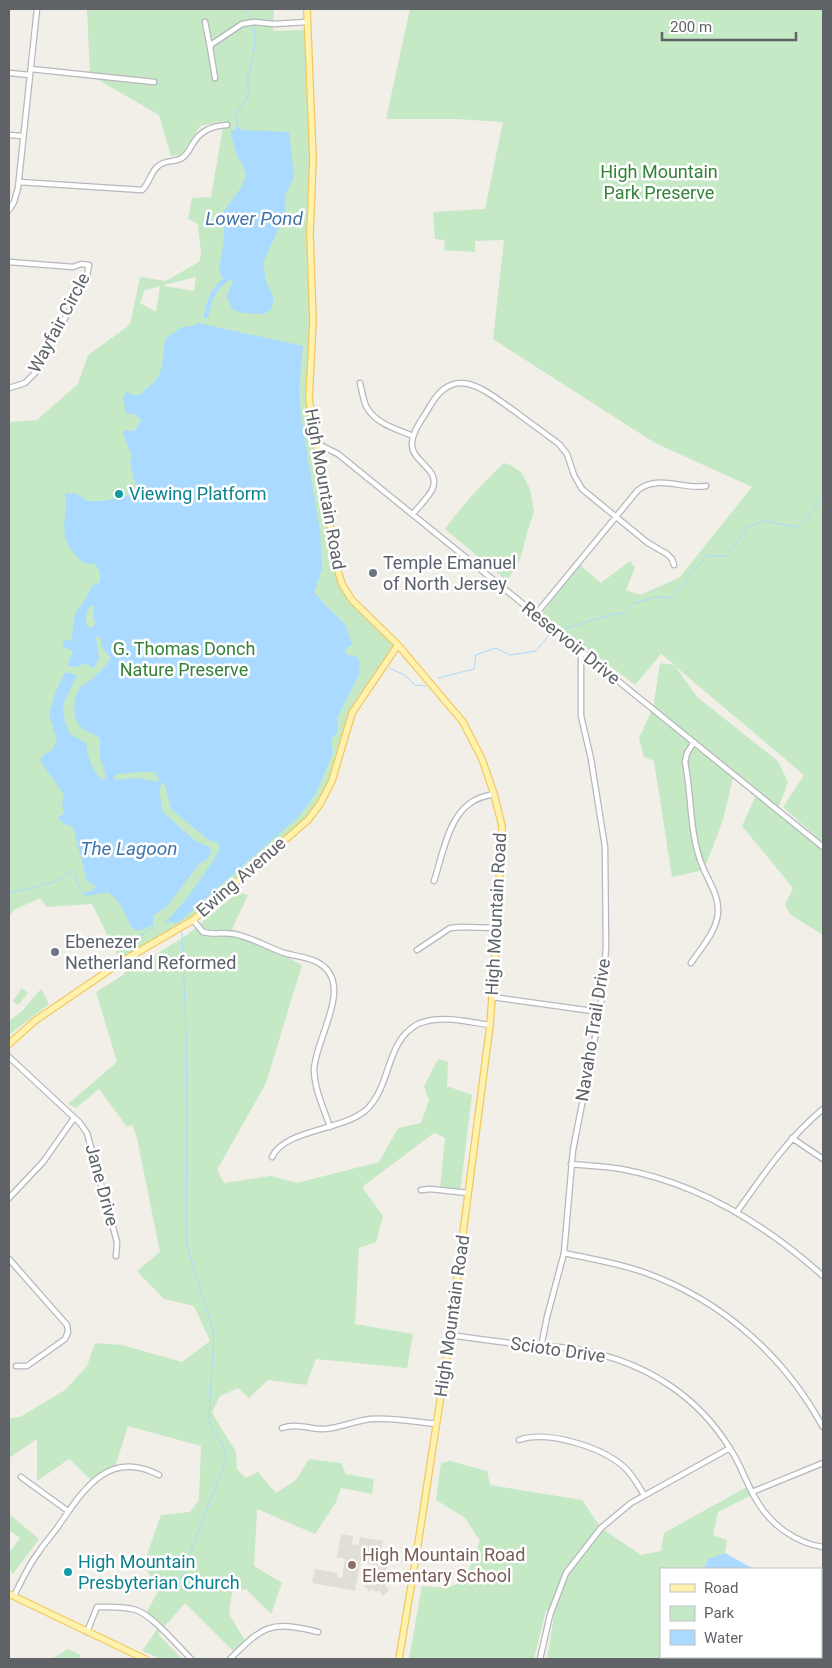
<svg xmlns="http://www.w3.org/2000/svg" width="832" height="1668" viewBox="0 0 832 1668" font-family="Roboto,sans-serif">
  <style>
    .education { fill: #e1ded6 }
    .green { fill: #c5e8c5; fill-rule: evenodd }
    .water { fill: #aadaff; fill-rule: evenodd }
    .lines { fill: none; stroke-linecap: round; stroke-linejoin: round }
    .stream { stroke: #aadaff; stroke-width: 1 }
    .canal { stroke: #aadaff; stroke-width: 4.5 }
    .minor-casing { stroke: #b5b8bc; stroke-width: 7 }
    .major-casing { stroke: #f2c960; stroke-width: 8 }
    .minor { stroke: #fff; stroke-width: 4.5 }
    .major { stroke: #fff2af; stroke-width: 5.5 }
    .culture-dot { fill: #0f9aa8; stroke: #fff; stroke-width: 2 }
    .worship-dot { fill: #6b7280; stroke: #fff; stroke-width: 2 }
    .education-dot { fill: #8d6e63; stroke: #fff; stroke-width: 2 }
    .labels { text-anchor: middle; stroke-width: 5; stroke-linejoin: round; paint-order: stroke }
    .park-label { font-size: 18px; fill: #348238; stroke: #fff }
    .street-label { font-size: 18px; fill: #5f6368; stroke: #fff }
    .culture-label { font-size: 18px; fill: #0d838f; stroke: #fff; text-anchor: start }
    .worship-label { font-size: 18px; fill: #5b616d; stroke: #fff; text-anchor: start }
    .education-label { font-size: 18px; fill: #785e54; stroke: #fff; text-anchor: start }
    .water-label { font-size: 19px; font-style: italic; fill: #4174aa; stroke: #fff }
  </style>
  <rect width="100%" height="100%" fill="#f1efe8"/>
  <!-- education -->
  <path class="education" d="M341 1534 353 1536 352 1544 359 1545 360 1537 383 1541 381 1554 389 1556 385 1585 389 1590 383 1596 379 1590 376 1592 373 1589 369 1592 364 1585 369 1582 372 1564 360 1562 355 1591 312 1583 315 1569 338 1573 337 1577 342 1578 345 1559 337 1557Z"/>
  <!-- green -->
  <path class="green" d="M87 9H274L273 31 307 30 312 128 309 389 337 568 347 592 398 645 355 706 337 766 314 812 193 920 121 962 92 904 47 907 40 898 14 910 9 916V422L37 420 78 384 88 355 127 327 131 321 140 277 166 281 199 262 201 252 198 224 188 219 192 198 211 197 224 121 200 126 182 154 171 156 159 115 90 75ZM196 277 194 291 164 286V285ZM160 286 156 312 140 303 145 290Z
    M410 9H823V843L783 807 804 775 675 666 697 697 778 761 788 782 778 809 823 849V935L791 915 785 905 793 888 742 826 757 793 734 774 723 820 704 870 672 877 654 761 644 757 639 738 653 708 660 663 675 665 661 654 635 685 542 614 578 563 601 583 630 561 635 568 626 590 640 595 679 578 752 487 655 443 493 339 504 240 475 241V252L444 250 445 240 435 239 433 212 485 209 503 122 457 119H386Z
    M504 463 510 465 521 472 530 489 534 512 527 533 520 560 507 581 445 529C463 505 482 483 504 463Z
    M238 892 248 895 232 929 302 965 266 1083 217 1170 224 1183 271 1176 297 1183 379 1162 398 1128 421 1123 429 1100 424 1087 438 1059 448 1062 447 1086 472 1095 460 1192 440 1189 445 1138 434 1133 362 1187 383 1216 376 1242 359 1248 355 1324 413 1334 407 1368 316 1359 306 1385 268 1380 249 1398 238 1388 220 1396 212 1413 236 1452 237 1469 245 1478 258 1472 276 1493 296 1480 309 1459 341 1463 346 1474 374 1479 372 1494 341 1488 335 1504 315 1534 257 1509 254 1566 282 1583 271 1614 246 1589 232 1592 229 1614 247 1644 236 1654 185 1603 158 1634 182 1659H161L142 1651 160 1625 146 1613 160 1588 143 1566 161 1515 190 1512 199 1500 201 1446 128 1426 114 1470 95 1477 91 1480 69 1459 37 1481V1439L9 1458V1418L20 1417 65 1390 87 1366 95 1343 122 1345 182 1362 210 1341 194 1306 164 1299 137 1271 160 1252 137 1138 132 1125 127 1127 99 1089 76 1108 68 1104 117 1062 96 992 123 975 131 965 140 964 187 935Z
    M22 988 28 993 18 1005 13 1001Z
    M41 989 49 1004 9 1035V1021L21 1012Z
    M450 1461 487 1471 490 1485 582 1500 601 1528 641 1555 661 1551 664 1533 752 1484 756 1493 718 1512 713 1535 727 1540 725 1553 708 1559 704 1569H661V1657H809L807 1659H547L554 1616 546 1610 534 1659H409L422 1586 447 1588 464 1581 480 1541 465 1518 436 1500 441 1463Z
    M9 1514 39 1539 13 1574 9 1570V1553L20 1538 9 1530Z
    M68 1649 81 1655 79 1659H52Z"/>
  <!-- water -->
  <path class="water" d="M236 127 240 128 241 130 289 132 294 177 285 196V214L263 263 266 281 274 300 271 309 264 314 242 313 232 309 227 296 233 281 221 276 219 269 224 241V211L243 185 246 175 243 165 238 158 231 135V131L236 130Z
    M198 323 303 346 299 389 301 417 320 531 322 570 314 592 326 606 345 624 352 644 345 650 348 655 357 657 360 662 359 675 337 718 338 732 331 739 333 753 315 795 298 817 178 923 169 922 165 923C171 915 180 908 186 899 198 883 210 867 220 849L217 842 210 841 171 809 164 782 162 783 159 792 163 812 195 841 209 847 212 852 206 860 199 864 166 907 153 916V925L138 931C129 928 130 923 126 916 122 906 116 898 108 892L87 896 82 894 91 891 97 887 87 881 73 827 64 824 58 818 64 813 62 803 64 795 40 760 43 755 52 750 57 741 49 714 56 691 65 672 77 675 63 705 65 723 70 734 86 743C88 756 91 771 103 780L106 777 100 757V739C94 732 86 733 80 726 72 718 73 697 80 688 82 685 89 682 92 679 100 672 106 666 111 658L102 648 100 636 96 638 99 658 95 666 92 668 86 663 77 667 67 666 73 651 63 647 64 640 71 641 75 614 87 596 92 586 100 582V572L95 564 84 563C79 558 71 552 68 545 60 530 68 510 65 493L77 494 87 501H105L132 494 136 486 130 463 132 455 123 434 125 430 135 431 141 420 134 414H126L123 396 127 392 132 395H139C144 390 150 386 154 382 164 373 163 352 165 339L182 327 193 326ZM91 605 94 606V620L96 623 92 628 87 626C85 619 86 610 91 605ZM140 772H154L159 778 156 782 138 778 116 780 113 777 117 774Z
    M725 1553 754 1569H704L708 1559Z
    M821 1606 823 1608V1659H807L809 1657H821V1631L823 1625 821 1624Z"/>
  <g class="lines">
    <!-- stream -->
    <path class="stream" d="M238 128C238 126 237 123 236 120 236 104 255 100 247 80 253 59 264 25 242 9
      M560 630 613 614 624 613 632 604 655 597 670 598 684 583 706 556H727L748 527 762 521 797 527 809 516 823 496
      M389 668 405 675 415 685 426 686
      M438 678 474 669 476 655 496 648 510 655 536 651 549 635 554 633
      M9 892 30 889 59 880 67 873 72 871 76 876 77 884 83 893
      M128 951 136 939 153 927V925
      M175 1592 226 1460C227 1445 211 1433 209 1418L214 1334 186 1242 187 1113 186 1031 182 933 180 929"/>
    <!-- canal -->
    <path class="canal" d="M206 316C209 301 213 288 227 279"/>
    <defs>
      <path id="minor" d="M205 22 210 47
        M31 69 154 82
        M9 73 30 75
        M215 78 210 47 212 44 242 24 254 22 274 24 307 22
        M9 135 23 136
        M19 182 142 190C149 184 150 174 157 167 165 159 174 163 182 158 187 155 189 150 192 145 200 131 211 126 227 125
        M9 210 14 202 18 188 37 9
        M9 262 73 267 81 264 89 265 87 276 38 370 25 383 9 388
        M360 383C362 391 363 399 366 406 375 424 397 429 413 436
        M316 443 338 454 823 847
        M413 514C419 506 427 499 432 490 442 469 411 462 412 444 412 431 424 417 430 406 455 363 484 390 513 410 528 421 544 433 559 444L567 454 574 475 582 489 648 543 667 554 672 559 674 565
        M536 614 638 490C660 474 682 490 706 486
        M434 881C442 857 448 819 469 804 476 798 485 796 494 794
        M193 920 203 932C213 935 224 932 234 934 251 937 267 947 284 953 295 956 307 957 317 962 357 983 314 1039 314 1071 315 1091 324 1109 330 1127
        M417 950 450 928 461 927 497 928
        M691 963C701 948 717 931 718 912 719 895 708 881 702 865 689 833 692 796 685 762L687 753 694 742
        M492 997 600 1012
        M9 1057 80 1123 87 1133 117 1242 116 1256
        M792 1138 823 1159
        M272 1157C285 1129 342 1131 366 1110 392 1086 385 1041 418 1024 440 1014 468 1022 490 1025
        M571 1164C588 1166 604 1166 621 1169 698 1183 765 1224 823 1276
        M421 1190 430 1189 468 1193
        M9 1198 43 1162 74 1118
        M737 1212C763 1175 788 1138 823 1109
        M564 1253C591 1259 619 1263 646 1273 723 1301 784 1356 823 1427
        M9 1259 67 1325 68 1332 65 1339 27 1366H16
        M450 1335C478 1339 507 1343 536 1346 544 1347 551 1346 559 1347 598 1351 636 1363 669 1385 693 1401 714 1423 729 1447 741 1464 746 1484 757 1501 771 1525 796 1543 823 1547
        M541 1347 547 1317 564 1253 573 1150 600 1012 606 948 605 847 591 759 581 716V652
        M282 1428C296 1423 309 1429 324 1429 340 1428 354 1421 370 1419 392 1417 415 1422 436 1424
        M519 1440C547 1430 602 1447 624 1467 633 1475 638 1485 644 1495
        M21 1477 68 1511
        M752 1492 823 1463
        M14 1596C21 1582 28 1566 38 1553 44 1544 51 1536 57 1528 82 1492 107 1448 159 1475
        M87 1632 97 1607C109 1607 123 1606 136 1610 152 1615 178 1646 191 1659
        M230 1659C263 1626 270 1620 318 1632
        M540 1659 550 1615 566 1573 601 1528 631 1503 730 1448"/>
      <path id="major" d="M307 9 313 159 310 234 313 321 309 399 337 568 342 584 352 600 398 645 463 722 482 759 494 794 502 826 497 928 490 1025 448 1349 418 1544 399 1659
        M9 1044 36 1020 121 962 193 920 308 820 320 804 332 781 352 713 398 645
        M9 1594 145 1659"/>
    </defs>
    <!-- minor casing -->
    <use href="#minor" class="minor-casing"/>
    <!-- major casing -->
    <use href="#major" class="major-casing"/>
    <!-- minor -->
    <use href="#minor" class="minor"/>
    <!-- major -->
    <use href="#major" class="major"/>
  </g>
  <!-- markers -->
  <g class="culture-dot">
    <circle cx="119" cy="494" r="5"/>
    <circle cx="68" cy="1572" r="5"/>
  </g>
  <g class="worship-dot">
    <circle cx="373" cy="573" r="5"/>
    <circle cx="55" cy="952" r="5"/>
  </g>
  <circle class="education-dot" cx="352" cy="1565" r="5"/>
  <g class="labels">
    <!-- park labels -->
    <g class="park-label">
      <text x="659" y="178">High Mountain<tspan x="659" dy="21">Park Preserve</tspan></text>
      <text x="184" y="655">G. Thomas Donch<tspan x="184" dy="21">Nature Preserve</tspan></text>
    </g>
    <!-- street labels -->
    <g class="street-label">
      <text transform="translate(59 323) rotate(-62)" y="6">Wayfair Circle</text>
      <text transform="translate(325 489) rotate(80)" y="6">High Mountain Road</text>
      <text transform="translate(571 643) rotate(39)" y="6">Reservoir Drive</text>
      <text transform="translate(241 877) rotate(-41)" y="6">Ewing Avenue</text>
      <text transform="translate(496 914) rotate(-87)" y="6">High Mountain Road</text>
      <text transform="translate(593 1030) rotate(-81)" y="6">Navaho Trail Drive</text>
      <text transform="translate(102 1185) rotate(75)" y="6">Jane Drive</text>
      <text transform="translate(452 1316) rotate(-82)" y="6">High Mountain Road</text>
      <text transform="translate(558 1350) rotate(8)" y="6">Scioto Drive</text>
    </g>
    <!-- culture labels -->
    <g class="culture-label">
      <text x="129" y="500">Viewing Platform</text>
      <text x="78" y="1568">High Mountain<tspan x="78" dy="21">Presbyterian Church</tspan></text>
    </g>
    <!-- worship labels -->
    <g class="worship-label">
      <text x="383" y="569">Temple Emanuel<tspan x="383" dy="21">of North Jersey</tspan></text>
      <text x="65" y="948">Ebenezer<tspan x="65" dy="21">Netherland Reformed</tspan></text>
    </g>
    <!-- education labels -->
    <g class="education-label">
      <text x="362" y="1561">High Mountain Road<tspan x="362" dy="21">Elementary School</tspan></text>
    </g>
    <!-- water labels -->
    <g class="water-label">
      <text x="254" y="225">Lower Pond</text>
      <text x="129" y="855">The Lagoon</text>
    </g>
  </g>
  <!-- border -->
  <rect width="832" height="1668" fill="none" stroke="#5f6368" stroke-width="20"/>
  <!-- legend -->
  <rect x="660" y="1568" width="162" height="90" fill="#ffffff" stroke="#bfc1c3"/>
  <rect x="670" y="1584" width="25" height="8" fill="#fff2af" stroke="#bfc1c3"/>
  <text x="704" y="1593" font-size="15" fill="#5f6368">Road</text>
  <rect x="670" y="1606" width="25" height="15" fill="#c5e8c5" stroke="#bfc1c3"/>
  <text x="704" y="1618" font-size="15" fill="#5f6368">Park</text>
  <rect x="670" y="1630" width="25" height="15" fill="#aadaff" stroke="#bfc1c3"/>
  <text x="704" y="1643" font-size="15" fill="#5f6368">Water</text>
  <!-- scale -->
  <path d="M662 32v8h134v-8" fill="none" stroke="#5f6368" stroke-width="2.5"/>
  <text x="670" y="32" font-size="15" fill="#5f6368" stroke="#ffffff" stroke-width="4" paint-order="stroke">200 m</text>
</svg>
